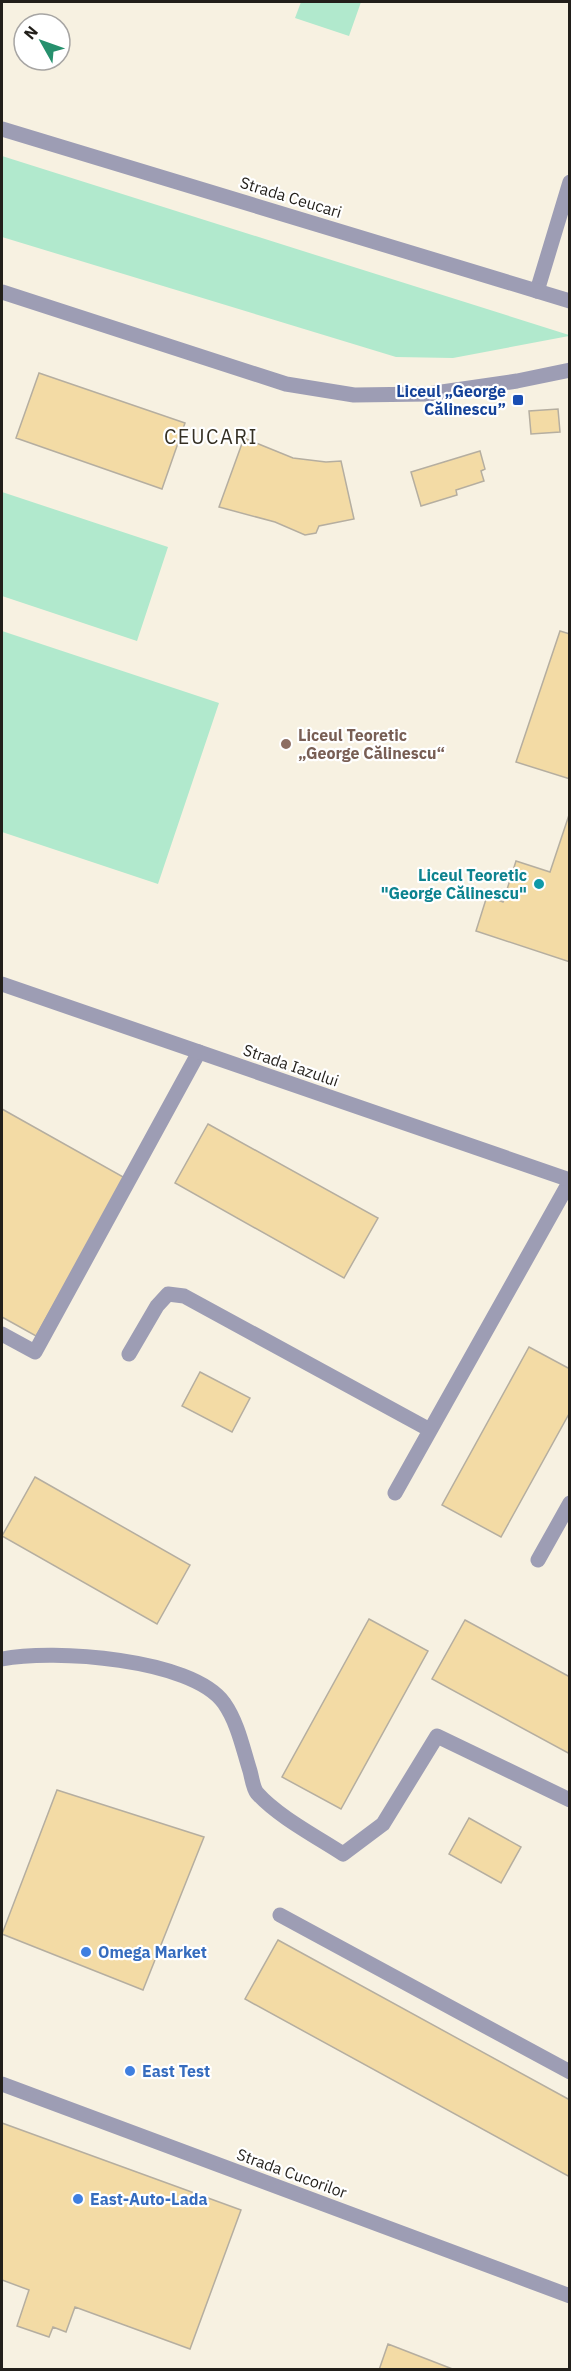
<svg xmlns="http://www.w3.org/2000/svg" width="571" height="2371" viewBox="0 0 571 2371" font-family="'IBM Plex Sans',sans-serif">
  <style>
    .green { fill: #b1e9cd }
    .building { fill: #f3dba5; stroke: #b5aea0; stroke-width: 1.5 }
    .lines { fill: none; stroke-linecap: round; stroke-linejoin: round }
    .service { stroke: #9d9db4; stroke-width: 15 }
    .minor { stroke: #9d9db4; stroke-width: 15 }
    .tertiary { stroke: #9d9db4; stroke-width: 15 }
    .transit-dot { fill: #1a4fb4; stroke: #fff; stroke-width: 2 }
    .education-dot { fill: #8d6e63; stroke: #fff; stroke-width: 2 }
    .culture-dot { fill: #0f9aa8; stroke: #fff; stroke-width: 2 }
    .shop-dot { fill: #3f7fe0; stroke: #fff; stroke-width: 2 }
    .labels { text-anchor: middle; stroke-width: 4.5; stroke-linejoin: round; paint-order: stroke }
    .street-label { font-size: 16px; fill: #221f1a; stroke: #fff }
    .transit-label { font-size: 16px; font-weight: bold; fill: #164399; stroke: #fff; text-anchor: end }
    .education-label { font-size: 16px; font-weight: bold; fill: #785e54; stroke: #fff; text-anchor: start }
    .culture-label { font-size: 16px; font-weight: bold; fill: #0d838f; stroke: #fff; text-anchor: end }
    .shop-label { font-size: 16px; font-weight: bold; fill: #366cbe; stroke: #fff; text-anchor: start }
    .quarter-label { font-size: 20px; letter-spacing: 1.5px; fill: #353024; stroke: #fff }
  </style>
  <rect width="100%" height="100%" fill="#f7f1e1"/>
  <!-- green -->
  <path class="green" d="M301 2H361L349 36 295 18Z
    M2 156 569 335V336L453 358 396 357 2 237Z
    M2 492 168 547 137 641 2 596Z
    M2 631 219 703 158 884 2 832Z"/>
  <!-- building -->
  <path class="building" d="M39 373 185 423 162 489 16 438Z
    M558 409 560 432 531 434 529 411Z
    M244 438 293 458 326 462 341 461 354 519 319 526 316 533 305 535 275 522 219 507Z
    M480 451 485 469 481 471 484 481 456 490 457 495 421 506 411 472Z
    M560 631 570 634V779L516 762Z
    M570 812V962L476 931 487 896 503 902 516 861 550 872Z
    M2 1109 125 1178 36 1336 2 1317Z
    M208 1124 378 1218 344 1278 175 1183Z
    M529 1347 570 1369V1412L501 1537 442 1505Z
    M200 1372 250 1398 232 1432 182 1406Z
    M35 1477 190 1565 157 1624 2 1536Z
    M369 1619 428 1651 341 1809 282 1777Z
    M465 1620 570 1677V1754L432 1679Z
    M57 1790 204 1837 143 1990 2 1934Z
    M469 1818 521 1847 501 1883 449 1854Z
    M278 1940 570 2100V2177L245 1999Z
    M2 2123 241 2210 190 2349 75 2307 66 2332 53 2327 49 2337 17 2326 29 2290 2 2280Z
    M388 2344 455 2370H379Z"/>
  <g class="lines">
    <!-- service -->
    <path class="service" d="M537 291 570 182
      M2 1334 35 1352 199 1052
      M129 1354 157 1306 168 1294 184 1296 430 1430
      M395 1493 570 1181
      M538 1560 570 1503
      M2 1659C52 1649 192 1658 224 1703 238 1723 243 1749 250 1771 252 1778 253 1788 257 1793 277 1816 317 1837 343 1854L383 1824 437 1736 570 1800
      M280 1915 570 2072
      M2 2084 570 2296"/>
    <!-- minor -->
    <path class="minor" d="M2 984 570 1180"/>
    <!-- tertiary -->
    <path class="tertiary" d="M2 129 570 301
      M2 292 286 384 354 395 428 394 517 381 570 370"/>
  </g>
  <!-- markers -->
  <rect class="transit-dot" x="512" y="394" width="12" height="12" rx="3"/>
  <circle class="education-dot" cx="286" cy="744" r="6"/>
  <circle class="culture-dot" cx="539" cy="884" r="6"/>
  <g class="shop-dot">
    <circle cx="86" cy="1952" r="6"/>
    <circle cx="130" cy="2071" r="6"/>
    <circle cx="78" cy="2199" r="6"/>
  </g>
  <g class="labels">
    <!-- street labels -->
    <g class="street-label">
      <text transform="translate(291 197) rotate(17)" y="6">Strada Ceucari</text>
      <text transform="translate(291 1065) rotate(19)" y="6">Strada Iazului</text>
      <text transform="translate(292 2173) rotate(20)" y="6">Strada Cucorilor</text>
    </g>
    <!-- transit labels -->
    <g class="transit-label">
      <text x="506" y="397">Liceul „George<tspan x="506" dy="18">Călinescu”</tspan></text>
    </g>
    <!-- education labels -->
    <g class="education-label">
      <text x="298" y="741">Liceul Teoretic<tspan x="298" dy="18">„George Călinescu“</tspan></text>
    </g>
    <!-- culture labels -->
    <g class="culture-label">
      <text x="527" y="881">Liceul Teoretic<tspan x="527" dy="18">"George Călinescu"</tspan></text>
    </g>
    <!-- shop labels -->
    <g class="shop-label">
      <text x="98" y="1958">Omega Market</text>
      <text x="142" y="2077">East Test</text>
      <text x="90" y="2205">East-Auto-Lada</text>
    </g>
    <!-- quarter labels -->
    <g class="quarter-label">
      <text x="211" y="444">CEUCARI</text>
    </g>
  </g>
  <!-- border -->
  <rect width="571" height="2371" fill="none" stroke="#221f1a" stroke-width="6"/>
  <!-- north arrow -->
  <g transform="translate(42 42) rotate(310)"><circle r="28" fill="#ffffff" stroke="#a7a5a3" stroke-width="1.5"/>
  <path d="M0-4.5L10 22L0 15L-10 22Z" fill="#26906d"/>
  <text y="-9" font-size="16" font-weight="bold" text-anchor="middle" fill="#221f1a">N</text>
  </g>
</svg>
